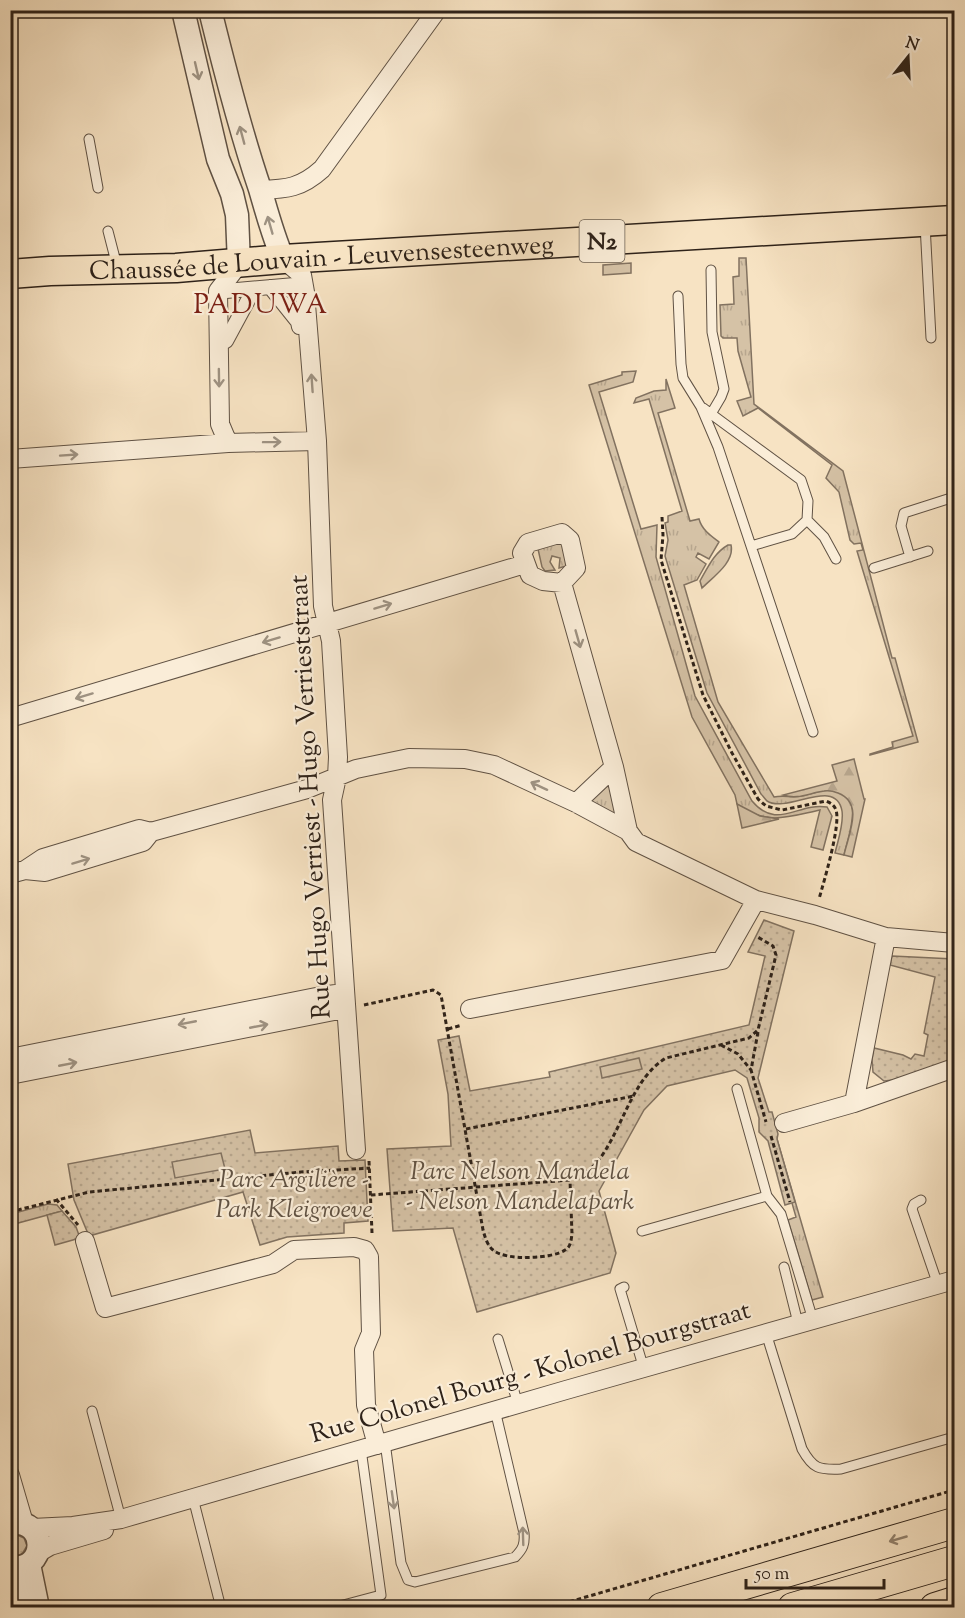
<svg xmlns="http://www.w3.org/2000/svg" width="965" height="1618" viewBox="0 0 965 1618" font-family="'Sorts Mill Goudy',serif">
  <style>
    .grass { fill: url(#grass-tufts); stroke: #827260; stroke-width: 1.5 }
    .forest { fill: url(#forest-firs); stroke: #827260; stroke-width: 1.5 }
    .park { fill: url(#park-dots); stroke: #827260; stroke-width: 1.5 }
    .pitch { fill: #d5c2a6; stroke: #827260; stroke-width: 1.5 }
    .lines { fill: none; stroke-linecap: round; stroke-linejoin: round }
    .service-casing { stroke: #605244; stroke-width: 11 }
    .pedestrian-casing { stroke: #605244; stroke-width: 16 }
    .minor-casing { stroke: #605244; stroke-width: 20 }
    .tertiary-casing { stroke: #605244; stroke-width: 25 }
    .primary-casing { stroke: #2e2219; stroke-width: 31 }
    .trunk-casing { stroke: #2e2219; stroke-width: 32 }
    .path { stroke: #2e2219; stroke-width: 3; stroke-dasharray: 4.5 3; stroke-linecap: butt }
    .service { stroke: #faedd8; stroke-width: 9 }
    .pedestrian { stroke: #faedd8; stroke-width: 14 }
    .minor { stroke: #faedd8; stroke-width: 18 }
    .tertiary { stroke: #faedd8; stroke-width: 22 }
    .primary { stroke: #f7e3c3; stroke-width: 28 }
    .trunk { stroke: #f7e3c3; stroke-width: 30 }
    .oneway { stroke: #9e9282 }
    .oneway2 { stroke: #92826e }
    .labels { text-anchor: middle; stroke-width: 4.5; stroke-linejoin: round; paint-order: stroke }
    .shield { fill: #faedd8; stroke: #6b5f52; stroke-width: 1.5 }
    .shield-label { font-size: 24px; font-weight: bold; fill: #2e2219 }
    .street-label { font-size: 26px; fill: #2e2219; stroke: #faedd8 }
    .park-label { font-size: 26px; font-style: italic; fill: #605243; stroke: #faedd8 }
    .neighbourhood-label { font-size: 27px; letter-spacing: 1.5px; fill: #7a1f14; stroke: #faedd8 }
  </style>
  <defs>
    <pattern id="grass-tufts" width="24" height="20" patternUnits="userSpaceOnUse" patternTransform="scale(1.5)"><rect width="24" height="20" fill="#d5c2a6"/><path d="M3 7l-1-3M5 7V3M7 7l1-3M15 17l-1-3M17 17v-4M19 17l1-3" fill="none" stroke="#b7a68e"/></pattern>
    <pattern id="forest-firs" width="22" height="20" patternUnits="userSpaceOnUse" patternTransform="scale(1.5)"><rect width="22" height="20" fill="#d5c2a6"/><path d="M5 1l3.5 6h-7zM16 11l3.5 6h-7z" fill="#b7a68e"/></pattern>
    <pattern id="park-dots" width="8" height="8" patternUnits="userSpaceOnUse" patternTransform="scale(1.5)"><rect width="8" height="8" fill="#d5c2a6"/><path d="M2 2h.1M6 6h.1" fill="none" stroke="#b7a68e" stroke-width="1.8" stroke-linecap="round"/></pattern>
  </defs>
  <rect width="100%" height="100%" fill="#f7e3c3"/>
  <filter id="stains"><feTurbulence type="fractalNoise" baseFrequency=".00333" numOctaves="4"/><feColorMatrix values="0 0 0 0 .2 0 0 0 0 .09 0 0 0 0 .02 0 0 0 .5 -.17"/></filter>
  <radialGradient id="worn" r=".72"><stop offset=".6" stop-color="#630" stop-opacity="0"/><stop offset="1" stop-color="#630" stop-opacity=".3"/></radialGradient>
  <!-- grass -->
  <path class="grass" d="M739 258H746L754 404 843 471 892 658H895L918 742 870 755V754L893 747 892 742 913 736 857 551 863 550 861 543 854 544 850 540 839 492 826 478 832 465 758 408 743 416 737 401 751 397 738 351 737 338H723L721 336 720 305 734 304 733 277 739 276Z
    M631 263V273L603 275V265Z
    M636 371 633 382 599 392 641 529 657 525 656 557 695 696 752 801C777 831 798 802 827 807L832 816 823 850 811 847 820 810C787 817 767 826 737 804L735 795 692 717 589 385 622 375V372Z
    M666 379 675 408 658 413 690 521 699 519C702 530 711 536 719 542L709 559 698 553 696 557 706 564 697 580 684 585 718 702 774 797C784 795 792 798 802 796 810 795 820 790 829 790 867 793 849 832 844 855L835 853C838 840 844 824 842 811 836 776 787 814 767 801 765 799 763 796 761 794L707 693 665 556 668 540 665 523 668 522V516L682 511 649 399 634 403 636 398 654 391 666 390Z
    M560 540 569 560 566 566 559 568 560 558 552 556 550 562 555 570 545 571 542 567 538 549Z
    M728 545H731C735 562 713 577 702 588L700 581C708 567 714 553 728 545Z
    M607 786 616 790 621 808 611 817 590 802Z
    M777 1139 823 1297 812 1300 788 1220 796 1217 774 1140Z
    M48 1204 57 1205 62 1211 11 1225V1214Z
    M17 1535 24 1538 27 1546 22 1554 15 1556 11 1554V1536Z"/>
  <!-- forest -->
  <path class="forest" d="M854 759 864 799H865L852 857 844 855C849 833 864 803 838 793 833 791 829 790 824 791 809 793 798 800 783 795L837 781 832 765Z
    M737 804 760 816 779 819 742 828Z"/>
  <!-- park -->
  <path class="park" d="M764 920 794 931 758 1078 769 1112H772L778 1134 777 1139 795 1202 785 1205 768 1141 759 1132V1118L747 1078 735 1070 667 1086 644 1110 599 1191 616 1253 610 1273 477 1312 453 1228 393 1231 387 1149 451 1146 448 1094 438 1040 459 1036 470 1091 550 1077 549 1072 749 1025 765 956 748 952Z
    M892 956 954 959V1061L893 1080 884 1081 873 1072 872 1060 874 1048 903 1055 911 1059 915 1054 924 1056 928 1035 924 1033 935 977 890 965Z
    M250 1130 255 1153 338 1146 339 1161 365 1160 368 1221 344 1223V1233L287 1237 260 1245 243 1192 89 1236 74 1200 68 1164Z
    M62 1211 76 1227 80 1238 55 1245 47 1215Z"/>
  <!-- pitch -->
  <path class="pitch" d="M639 1058 642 1069 602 1078 600 1067Z
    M221 1153 225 1169 175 1178 172 1162Z"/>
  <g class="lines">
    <defs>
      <path id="service" d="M89 139 98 188
        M925 224 931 338
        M108 231 117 266
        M711 270 712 332 724 389 721 397 711 414
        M678 296 681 364 683 378 701 407 718 447 813 732
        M703 408 801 480 808 501 807 520 792 534 751 546
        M807 520 824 537 836 559
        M910 557 901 526 904 513 954 497
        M874 568 928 551
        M737 1089 767 1196 781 1214 813 1320
        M921 1200 914 1204 912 1209 938 1285
        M642 1231 767 1196
        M784 1267 798 1323
        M624 1287 620 1289 644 1369
        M766 1333 802 1449C813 1469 819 1470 841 1469L954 1437
        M498 1339 518 1404
        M92 1411 121 1519
        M385 1442 401 1563 408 1580 415 1582 515 1557C523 1549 525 1544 524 1533L495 1410
        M193 1498 221 1608
        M332 1608 381 1595 361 1449"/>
      <path id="pedestrian" d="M270 287 298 322 299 327
        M226 291 295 285
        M226 341 254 289"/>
      <path id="minor" d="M260 190C287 189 301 188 322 169L437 10
        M283 259 302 275 305 292 317 441 323 606 331 641 338 757 337 777 332 800 356 1150
        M228 443 220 424 218 291 239 264
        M10 459 228 443 317 441
        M562 533 570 540 576 568 562 583 543 581 530 575 522 553 528 543Z
        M562 583 614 767 628 831
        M10 718 525 564
        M576 803 614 767
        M25 870 45 872 143 842 151 832
        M10 874 25 870 43 858 139 829 151 832 307 789 356 769 409 758 465 759 494 765 576 803 628 831 636 842 756 900 815 915 886 937 954 943
        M470 1009 722 960 756 900
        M10 1058 321 996 336 994 345 1000
        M10 1075 339 1010 345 1000
        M854 1103 954 1068
        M784 1123 854 1103 886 937
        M85 1241 105 1308 273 1264 294 1250 354 1247 365 1250 369 1257 371 1333 364 1350 366 1405 377 1445
        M10 1475 24 1523
        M32 1528 73 1526 121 1519 566 1390 954 1280
        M38 1553 50 1546 104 1530"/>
      <path id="tertiary" d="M183 10 218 159 232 194 237 215 239 264
        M210 10C225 71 240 130 260 189 267 213 273 236 283 259
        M10 1523C49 1518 47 1573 10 1567
        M29 1564 38 1608
        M13 1568 22 1608"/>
      <g id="primary">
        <path id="s1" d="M10 274 50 271 176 268 283 259 954 220"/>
      </g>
      <path id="trunk" d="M662 1608 954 1523
        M793 1608 954 1561
        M935 1608 954 1602"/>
    </defs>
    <!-- service casing -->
    <use href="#service" class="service-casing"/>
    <!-- pedestrian casing -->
    <use href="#pedestrian" class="pedestrian-casing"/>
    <!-- minor casing -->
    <use href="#minor" class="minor-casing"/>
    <!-- tertiary casing -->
    <use href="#tertiary" class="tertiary-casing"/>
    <!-- primary casing -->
    <use href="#primary" class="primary-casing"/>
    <!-- trunk casing -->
    <use href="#trunk" class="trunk-casing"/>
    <!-- path -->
    <path class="path" d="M662 517 663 535 661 560 703 695 732 753 758 799 766 806 782 810 826 801C831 803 834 805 836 810 841 825 824 881 819 899
      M364 1005 433 990 441 995 483 1230C485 1237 487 1245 493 1250 505 1261 552 1259 565 1250 571 1247 571 1240 572 1234L570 1180
      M448 1029 462 1025
      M758 1032 751 1070 766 1122
      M721 1045 738 1054 751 1070
      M466 1129 634 1096
      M771 1136 790 1202
      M369 1161 372 1233
      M371 1195 570 1180C580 1176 590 1171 597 1162 622 1132 631 1079 666 1058L749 1038 758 1030 776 955 773 946 756 936
      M56 1199 78 1225
      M10 1212 89 1192 301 1172 370 1168
      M548 1608 954 1490"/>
    <!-- service -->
    <use href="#service" class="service"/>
    <!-- pedestrian -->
    <use href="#pedestrian" class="pedestrian"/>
    <!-- minor -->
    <use href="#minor" class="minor"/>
    <!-- tertiary -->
    <use href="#tertiary" class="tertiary"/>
    <!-- primary -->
    <use href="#primary" class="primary"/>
    <!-- trunk -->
    <use href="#trunk" class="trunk"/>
  </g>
  <!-- one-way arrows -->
  <defs><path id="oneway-shaft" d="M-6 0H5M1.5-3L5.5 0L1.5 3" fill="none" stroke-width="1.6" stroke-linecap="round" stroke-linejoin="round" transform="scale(1.5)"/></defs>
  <g class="oneway">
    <use href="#oneway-shaft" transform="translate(197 71) rotate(77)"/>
    <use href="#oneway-shaft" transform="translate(242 135) rotate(-105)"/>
    <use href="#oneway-shaft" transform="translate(270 225) rotate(-106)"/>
    <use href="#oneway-shaft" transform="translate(219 378) rotate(89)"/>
    <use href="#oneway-shaft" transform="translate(312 383) rotate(-94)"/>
    <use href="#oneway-shaft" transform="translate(272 442) rotate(-1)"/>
    <use href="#oneway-shaft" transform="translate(69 455) rotate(-4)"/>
    <use href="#oneway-shaft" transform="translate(383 606) rotate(-17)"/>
    <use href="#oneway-shaft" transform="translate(578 639) rotate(74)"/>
    <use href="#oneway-shaft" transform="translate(271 640) rotate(163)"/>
    <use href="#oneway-shaft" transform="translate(84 696) rotate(163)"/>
    <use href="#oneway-shaft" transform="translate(539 786) rotate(-155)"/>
    <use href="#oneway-shaft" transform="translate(81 861) rotate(-17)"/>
    <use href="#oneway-shaft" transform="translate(187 1023) rotate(169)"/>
    <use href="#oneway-shaft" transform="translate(259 1026) rotate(-11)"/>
    <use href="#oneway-shaft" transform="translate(68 1064) rotate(-11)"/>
    <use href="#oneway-shaft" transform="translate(393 1500) rotate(82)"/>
    <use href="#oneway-shaft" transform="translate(523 1536) rotate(-92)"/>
  </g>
  <use class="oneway2" href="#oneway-shaft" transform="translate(898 1539) rotate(164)"/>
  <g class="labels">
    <!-- shield labels -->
    <rect class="shield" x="579.5" y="220" width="45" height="42" rx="4.5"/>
    <g class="shield-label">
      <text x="602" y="249">N2</text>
    </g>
    <!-- street labels -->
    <g class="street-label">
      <text dy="9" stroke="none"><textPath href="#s1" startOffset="312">Chaussée de Louvain - Leuvensesteenweg</textPath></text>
      <text transform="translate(309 797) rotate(-93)" y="9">Rue Hugo Verriest - Hugo Verrieststraat</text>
      <text transform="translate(530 1371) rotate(-16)" y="9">Rue Colonel Bourg - Kolonel Bourgstraat</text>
    </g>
    <!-- park labels -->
    <g class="park-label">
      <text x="520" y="1179">Parc Nelson Mandela<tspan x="520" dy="30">- Nelson Mandelapark</tspan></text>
      <text x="294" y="1187">Parc Argilière -<tspan x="294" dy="30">Park Kleigroeve</tspan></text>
    </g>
    <!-- neighbourhood labels -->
    <g class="neighbourhood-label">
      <text x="261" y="313">PADUWA</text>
    </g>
  </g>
  <!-- margin -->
  <rect width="965" height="1618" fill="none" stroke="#f7e3c3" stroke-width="36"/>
  <rect x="12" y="12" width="941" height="1594" fill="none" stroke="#2e2219" stroke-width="3"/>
  <rect x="18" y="18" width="929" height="1582" fill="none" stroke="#2e2219" stroke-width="1.5"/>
  <!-- north arrow -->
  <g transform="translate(908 57) rotate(18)" stroke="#faedd8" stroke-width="4.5" paint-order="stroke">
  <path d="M0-4.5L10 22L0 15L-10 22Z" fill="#2e2219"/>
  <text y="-9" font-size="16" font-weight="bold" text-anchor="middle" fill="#2e2219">N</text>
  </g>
  <!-- scale -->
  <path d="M746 1579v9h138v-9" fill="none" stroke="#2e2219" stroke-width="3"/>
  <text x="755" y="1579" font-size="18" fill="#2e2219" stroke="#faedd8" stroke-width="4.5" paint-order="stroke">50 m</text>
  <rect width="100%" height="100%" filter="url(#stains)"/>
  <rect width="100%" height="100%" fill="url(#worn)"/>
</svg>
